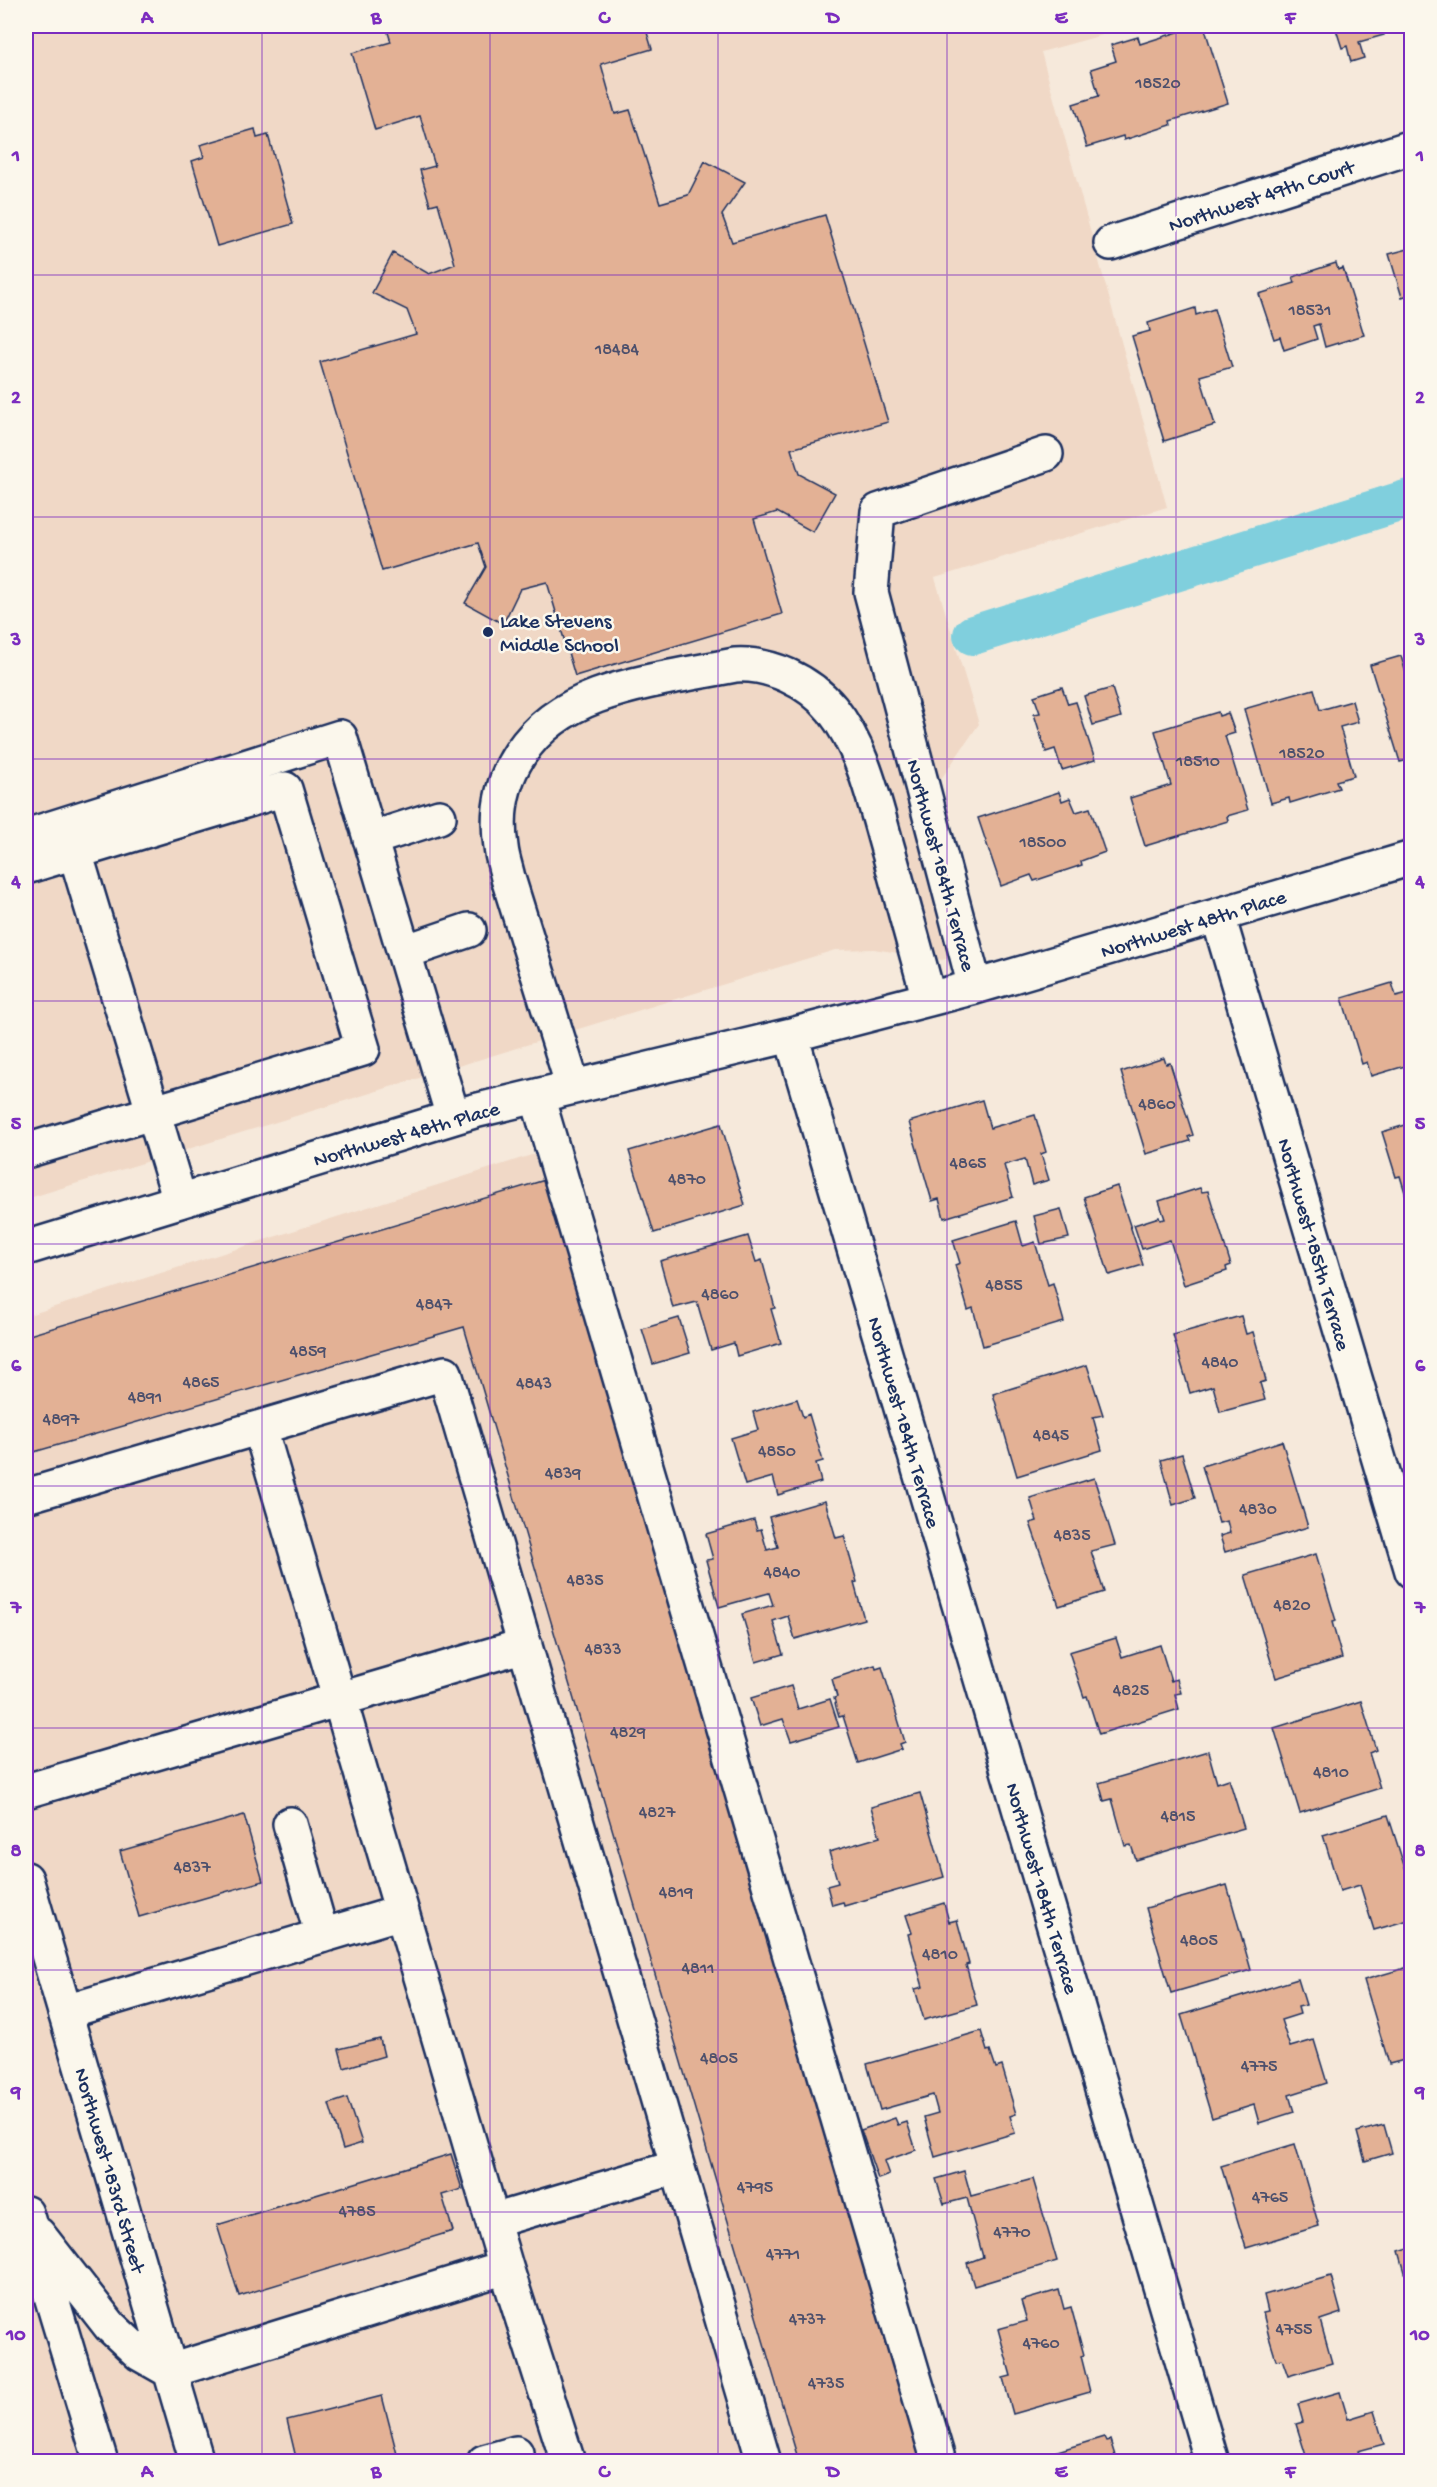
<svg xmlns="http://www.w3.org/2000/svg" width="1437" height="2487" viewBox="0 0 1437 2487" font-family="'Gochi Hand',sans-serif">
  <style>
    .built { fill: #f0d8c6 }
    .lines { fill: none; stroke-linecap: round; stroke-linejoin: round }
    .canal { stroke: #80cfdd; stroke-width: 40 }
    .building { fill: #e3b195; stroke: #1b2f5e; stroke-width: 1.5 }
    .minor-casing { stroke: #1b2f5e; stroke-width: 38 }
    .major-casing { stroke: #1b2f5e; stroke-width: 38 }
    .minor { stroke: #fbf7ec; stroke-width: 33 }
    .major { stroke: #fbf7ec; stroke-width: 33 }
    .grid { fill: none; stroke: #7b2cbf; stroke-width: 1.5; stroke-opacity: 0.55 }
    .poi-dot { fill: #1b2f5e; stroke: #fbf7ec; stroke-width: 2 }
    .labels { text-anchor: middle; stroke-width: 5; stroke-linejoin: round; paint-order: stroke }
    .number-label { font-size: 18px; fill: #4d506c }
    .street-label { font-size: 21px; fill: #1b2f5e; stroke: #fbf7ec }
    .poi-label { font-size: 21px; fill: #1b2f5e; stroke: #fbf7ec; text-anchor: start }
    .neatline { fill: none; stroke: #7b2cbf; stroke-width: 2 }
    .grid-label { font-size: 20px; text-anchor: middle; font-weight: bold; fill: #7b2cbf }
  </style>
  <rect width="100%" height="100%" fill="#f6e9db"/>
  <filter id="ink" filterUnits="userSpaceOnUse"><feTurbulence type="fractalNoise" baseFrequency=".0167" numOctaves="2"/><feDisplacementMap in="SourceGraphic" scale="12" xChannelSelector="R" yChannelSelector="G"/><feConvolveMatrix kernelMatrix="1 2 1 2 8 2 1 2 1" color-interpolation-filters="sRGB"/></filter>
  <g filter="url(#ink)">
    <!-- built -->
    <path class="built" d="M26 26H1127L1128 28 1041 52 1167 507 935 578 979 724 932 792 979 950 942 960 874 949 835 950 26 1199Z
      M541 1152 926 2461H26V1316Z"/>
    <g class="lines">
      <!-- canal -->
      <path class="canal" d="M973 635 1412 498"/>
    </g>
    <!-- building -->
    <path class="building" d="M386 26H645L652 49 601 64 615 114 630 110 660 203 688 195 705 161 745 182 722 215 732 242 825 215 888 422 791 449 799 474 835 493 813 532 777 512 754 519 782 614 575 676 547 582 520 589 503 624 465 603 486 567 478 543 382 571 320 362 416 334 407 310 372 293 393 253 429 274 455 264 438 203 430 205 420 170 435 166 420 116 375 130 352 53 391 42Z
      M1197 26H1204L1228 103 1170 121 1171 125 1124 140 1123 136 1087 147 1073 104 1099 96 1091 69 1116 61 1111 45 1138 37 1140 44Z
      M1335 26H1382L1384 35 1359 42 1364 58 1351 62 1347 46 1342 48Z
      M255 129 257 138 268 135 293 224 217 246 192 161 204 157 200 145Z
      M1412 248V294L1402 297 1389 254Z
      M1336 263 1338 270 1343 268 1364 335 1325 347 1319 324 1313 326 1317 339 1284 350 1280 337 1274 339 1259 294 1295 283 1293 277Z
      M1195 308 1196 315 1214 309 1232 367 1200 376 1215 425 1164 441 1132 336 1150 331 1148 323Z
      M1401 656 1408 680 1412 679V759L1400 762 1370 665Z
      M1062 687 1068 704 1076 702 1095 760 1062 770 1055 749 1046 752 1034 714 1040 713 1034 696Z
      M1112 688 1121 717 1093 725 1084 696Z
      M1314 689 1320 710 1352 701 1358 722 1340 727 1354 776 1336 781 1339 788 1290 803 1289 798 1271 803 1244 709Z
      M1218 712 1219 716 1228 713 1235 733 1225 736 1248 810 1227 816 1228 821 1145 846 1130 798 1171 785 1155 731Z
      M1059 792 1062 801 1070 798 1076 812 1090 808 1105 852 1081 861 1082 865 1034 881 1031 875 1001 886 978 818Z
      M1392 983 1396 996 1412 992V1064L1371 1076 1367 1062 1362 1064 1342 998Z
      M1164 1058 1166 1064 1170 1063 1193 1135 1188 1137 1190 1141 1146 1154 1121 1072Z
      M982 1100 990 1128 1035 1115 1046 1152 1041 1154 1049 1180 1032 1185 1025 1159 1004 1165 1013 1197 944 1218 939 1199 932 1201 909 1122Z
      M1412 1123V1211L1411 1212 1400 1176 1396 1177 1382 1132Z
      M721 1124 745 1205 654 1233 629 1151Z
      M545 1180 922 2462H799L464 1327 27 1454 26 1336Z
      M1117 1186 1143 1265 1109 1275 1084 1197Z
      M1200 1188 1202 1192 1208 1191 1231 1265 1226 1267 1227 1271 1184 1285 1170 1240 1142 1249 1134 1225 1159 1217 1160 1220 1165 1219 1159 1201Z
      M1061 1209 1069 1238 1041 1244 1034 1216Z
      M1016 1221 1023 1246 1035 1242 1048 1285 1053 1283 1064 1322 983 1346 973 1308 968 1310 955 1265 960 1263 953 1240Z
      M748 1236 756 1262 762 1260 775 1308 771 1309 781 1343 737 1356 734 1343 711 1350 697 1302 673 1308 660 1261Z
      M1241 1316 1246 1334 1253 1332 1260 1357 1266 1381 1260 1383 1265 1400 1220 1412 1213 1386 1190 1393 1173 1335Z
      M679 1318 690 1353 653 1364 642 1329Z
      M1087 1365 1103 1415 1093 1417 1102 1450 1017 1476 993 1394Z
      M797 1399 803 1417 809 1414 823 1461 816 1463 821 1482 778 1495 773 1477 745 1485 731 1438 758 1430 753 1412Z
      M1282 1441 1308 1527 1225 1552 1220 1536 1230 1533 1227 1521 1219 1523 1202 1466Z
      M1182 1454 1195 1498 1173 1505 1161 1460Z
      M1094 1478 1115 1545 1091 1551 1104 1592 1059 1606 1030 1523 1037 1521 1030 1498Z
      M825 1501 836 1538 844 1536 857 1582 854 1583 864 1619 795 1639 788 1616 773 1621 783 1654 756 1662 742 1614 773 1605 769 1593 719 1607 706 1560 713 1559 706 1534 754 1520 757 1530 761 1529 767 1550 778 1547 769 1517Z
      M1316 1554 1336 1621 1332 1622 1342 1658 1276 1678 1245 1575Z
      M1116 1638 1122 1657 1160 1645 1171 1681 1177 1679 1181 1693 1175 1694 1179 1709 1099 1734 1087 1696 1084 1697 1069 1652Z
      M875 1665 876 1669 882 1667 905 1742 900 1744 902 1749 858 1763 843 1716 839 1717 836 1707 834 1698 837 1697 832 1679Z
      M791 1686 798 1709 830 1699 839 1727 791 1741 783 1719 760 1726 751 1698Z
      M1361 1701 1376 1750 1369 1753 1380 1788 1300 1813 1274 1728Z
      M1208 1751 1217 1783 1229 1779 1244 1828 1136 1860 1131 1845 1125 1846 1112 1799 1104 1801 1099 1783Z
      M920 1793 944 1877 844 1906 843 1902 832 1905 827 1886 838 1883 829 1852 880 1837 871 1807Z
      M244 1815 263 1881 139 1917 120 1851Z
      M1388 1815 1412 1890V1919L1374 1930 1360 1885 1340 1891 1323 1835Z
      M1227 1885 1251 1970 1171 1993 1146 1908Z
      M944 1903 949 1922 957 1920 969 1964 966 1965 977 2005 924 2020 915 1989 923 1987 908 1934 912 1933 906 1915Z
      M1412 1966V2058L1389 2064 1364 1980Z
      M1298 1979 1306 2005 1298 2007 1300 2014 1281 2020 1290 2047 1314 2040 1327 2083 1289 2095 1294 2112 1259 2123 1254 2105 1212 2118 1181 2015Z
      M981 2031 987 2051 990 2050 996 2068 1002 2066 1016 2114 1010 2116 1015 2133 935 2157 924 2117 938 2113 933 2095 880 2110 867 2064Z
      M380 2039 384 2056 344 2068 339 2049Z
      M347 2098 362 2143 343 2149 329 2104Z
      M895 2118 898 2125 907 2122 916 2150 884 2161 889 2175 878 2179 861 2130Z
      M1384 2125 1392 2153 1365 2161 1357 2132Z
      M1295 2144 1319 2226 1246 2248 1221 2166Z
      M451 2154 462 2189 442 2195 453 2231 239 2296 217 2225Z
      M964 2171 971 2196 1033 2179 1057 2261 974 2286 967 2263 983 2257 967 2198 944 2204 936 2179Z
      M1412 2247V2297L1399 2251Z
      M1331 2276 1341 2313 1320 2320 1332 2363 1288 2376 1282 2359 1276 2360 1269 2337 1263 2313 1268 2312 1264 2295Z
      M1059 2290 1064 2309 1071 2307 1084 2355 1081 2356 1090 2392 1013 2414 1003 2378 1011 2376 998 2329 1027 2321 1021 2301Z
      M1340 2392 1348 2419 1374 2411 1384 2444 1358 2451 1361 2462H1308L1296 2424 1303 2422 1298 2404Z
      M382 2396 398 2458 383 2462H297L287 2420Z
      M1104 2437 1106 2441 1110 2440 1117 2462H1031V2459Z"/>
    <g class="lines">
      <defs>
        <path id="minor" d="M1111 243 1412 147
          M26 836 340 737 453 1117
          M370 839 439 817
          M26 867 75 852
          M1218 916 1412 1571
          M404 952 469 930
          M975 987 871 592 878 511 1046 454
          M791 1035 1212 2462
          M573 1087 508 878C506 868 502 858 501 847 490 775 531 720 597 696 641 680 690 674 735 665 770 663 809 681 832 709 864 749 875 805 889 853 902 902 916 950 929 999
          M537 1096 939 2462
          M26 1151C138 1117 251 1083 363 1049L285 789 75 852 180 1201
          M26 1248 474 1111 791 1035 975 987 1412 858
          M260 1428 506 2267
          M26 1496 445 1373 764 2462
          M26 1791 525 1645
          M290 1824 322 1936
          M65 2012 402 1912
          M493 2221 677 2167
          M170 2371 506 2267 568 2462
          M484 2462 516 2453"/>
        <path id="major" d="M26 1879 197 2462
          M26 2213 101 2462
          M38 2234 110 2326 140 2354 170 2371"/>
      </defs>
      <!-- minor casing -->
      <use href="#minor" class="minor-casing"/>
      <!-- major casing -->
      <use href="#major" class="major-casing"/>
      <!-- minor -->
      <use href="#minor" class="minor"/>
      <!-- major -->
      <use href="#major" class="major"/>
    </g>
  </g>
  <!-- grid -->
  <path class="grid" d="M262 26V2462M490 26V2462M718 26V2462M947 26V2462M1176 26V2462M26 275H1412M26 517H1412M26 759H1412M26 1001H1412M26 1244H1412M26 1486H1412M26 1728H1412M26 1970H1412M26 2212H1412"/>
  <!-- markers -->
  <circle class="poi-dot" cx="488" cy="632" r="6"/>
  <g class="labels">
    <!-- number labels -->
    <g class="number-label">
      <text x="1158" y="88">18520</text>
      <text x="1310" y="315">18531</text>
      <text x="617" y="354">18484</text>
      <text x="1302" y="758">18520</text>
      <text x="1198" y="766">18510</text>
      <text x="1043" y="847">18500</text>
      <text x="1157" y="1109">4860</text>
      <text x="968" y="1168">4865</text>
      <text x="687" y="1184">4870</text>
      <text x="1004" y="1290">4855</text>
      <text x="720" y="1299">4860</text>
      <text x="434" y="1309">4847</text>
      <text x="308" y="1356">4859</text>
      <text x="1220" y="1367">4840</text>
      <text x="201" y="1387">4865</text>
      <text x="534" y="1388">4843</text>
      <text x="145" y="1402">4891</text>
      <text x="61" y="1424">4897</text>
      <text x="1051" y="1440">4845</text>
      <text x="777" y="1456">4850</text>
      <text x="563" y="1478">4839</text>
      <text x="1258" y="1514">4830</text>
      <text x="1072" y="1540">4835</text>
      <text x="782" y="1577">4840</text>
      <text x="585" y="1585">4835</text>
      <text x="1292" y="1610">4820</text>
      <text x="603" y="1654">4833</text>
      <text x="1131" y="1695">4825</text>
      <text x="628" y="1737">4829</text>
      <text x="1331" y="1777">4810</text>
      <text x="657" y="1817">4827</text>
      <text x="1178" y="1821">4815</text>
      <text x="192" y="1872">4837</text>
      <text x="676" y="1897">4819</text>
      <text x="1199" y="1945">4805</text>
      <text x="940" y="1959">4810</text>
      <text x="698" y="1973">4811</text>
      <text x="719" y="2063">4805</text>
      <text x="1259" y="2071">4775</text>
      <text x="755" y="2192">4795</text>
      <text x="1270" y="2202">4765</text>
      <text x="357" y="2216">4785</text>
      <text x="1012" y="2237">4770</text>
      <text x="783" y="2259">4771</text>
      <text x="807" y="2324">4737</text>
      <text x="1294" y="2334">4755</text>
      <text x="1041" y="2348">4760</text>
      <text x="826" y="2388">4735</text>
    </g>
    <!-- street labels -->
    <g class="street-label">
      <text transform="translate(1261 195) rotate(-18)" y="7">Northwest 49th Court</text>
      <text transform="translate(942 865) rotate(75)" y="7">Northwest 184th Terrace</text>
      <text transform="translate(1193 923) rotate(-17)" y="7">Northwest 48th Place</text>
      <text transform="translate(406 1133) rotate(-16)" y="7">Northwest 48th Place</text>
      <text transform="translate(1315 1244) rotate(74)" y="7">Northwest 185th Terrace</text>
      <text transform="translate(905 1422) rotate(74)" y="7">Northwest 184th Terrace</text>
      <text transform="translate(1043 1888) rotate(74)" y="7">Northwest 184th Terrace</text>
      <text transform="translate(111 2170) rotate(74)" y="7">Northwest 183rd Street</text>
    </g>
    <!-- poi labels -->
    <g class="poi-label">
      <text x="500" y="627">Lake Stevens<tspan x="500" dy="24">Middle School</tspan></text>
    </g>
  </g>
  <!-- margin -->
  <rect width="1437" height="2487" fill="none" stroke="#fbf7ec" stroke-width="66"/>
  <rect x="33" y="33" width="1371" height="2421" class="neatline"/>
  <g class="grid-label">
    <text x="147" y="23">A</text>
    <text x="376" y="23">B</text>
    <text x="604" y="23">C</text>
    <text x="833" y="23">D</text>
    <text x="1061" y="23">E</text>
    <text x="1290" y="23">F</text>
    <text x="16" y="161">1</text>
    <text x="1420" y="161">1</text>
    <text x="16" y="403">2</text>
    <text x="1420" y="403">2</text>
    <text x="16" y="645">3</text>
    <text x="1420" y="645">3</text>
    <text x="16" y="887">4</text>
    <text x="1420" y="887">4</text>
    <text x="16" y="1129">5</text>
    <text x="1420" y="1129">5</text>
    <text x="16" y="1371">6</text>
    <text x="1420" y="1371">6</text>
    <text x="16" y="1613">7</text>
    <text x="1420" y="1613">7</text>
    <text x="16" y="1856">8</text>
    <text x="1420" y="1856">8</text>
    <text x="16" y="2098">9</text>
    <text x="1420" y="2098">9</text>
    <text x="16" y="2340">10</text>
    <text x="1420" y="2340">10</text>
    <text x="147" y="2477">A</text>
    <text x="376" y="2477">B</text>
    <text x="604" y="2477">C</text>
    <text x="833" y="2477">D</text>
    <text x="1061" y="2477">E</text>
    <text x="1290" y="2477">F</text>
  </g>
</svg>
